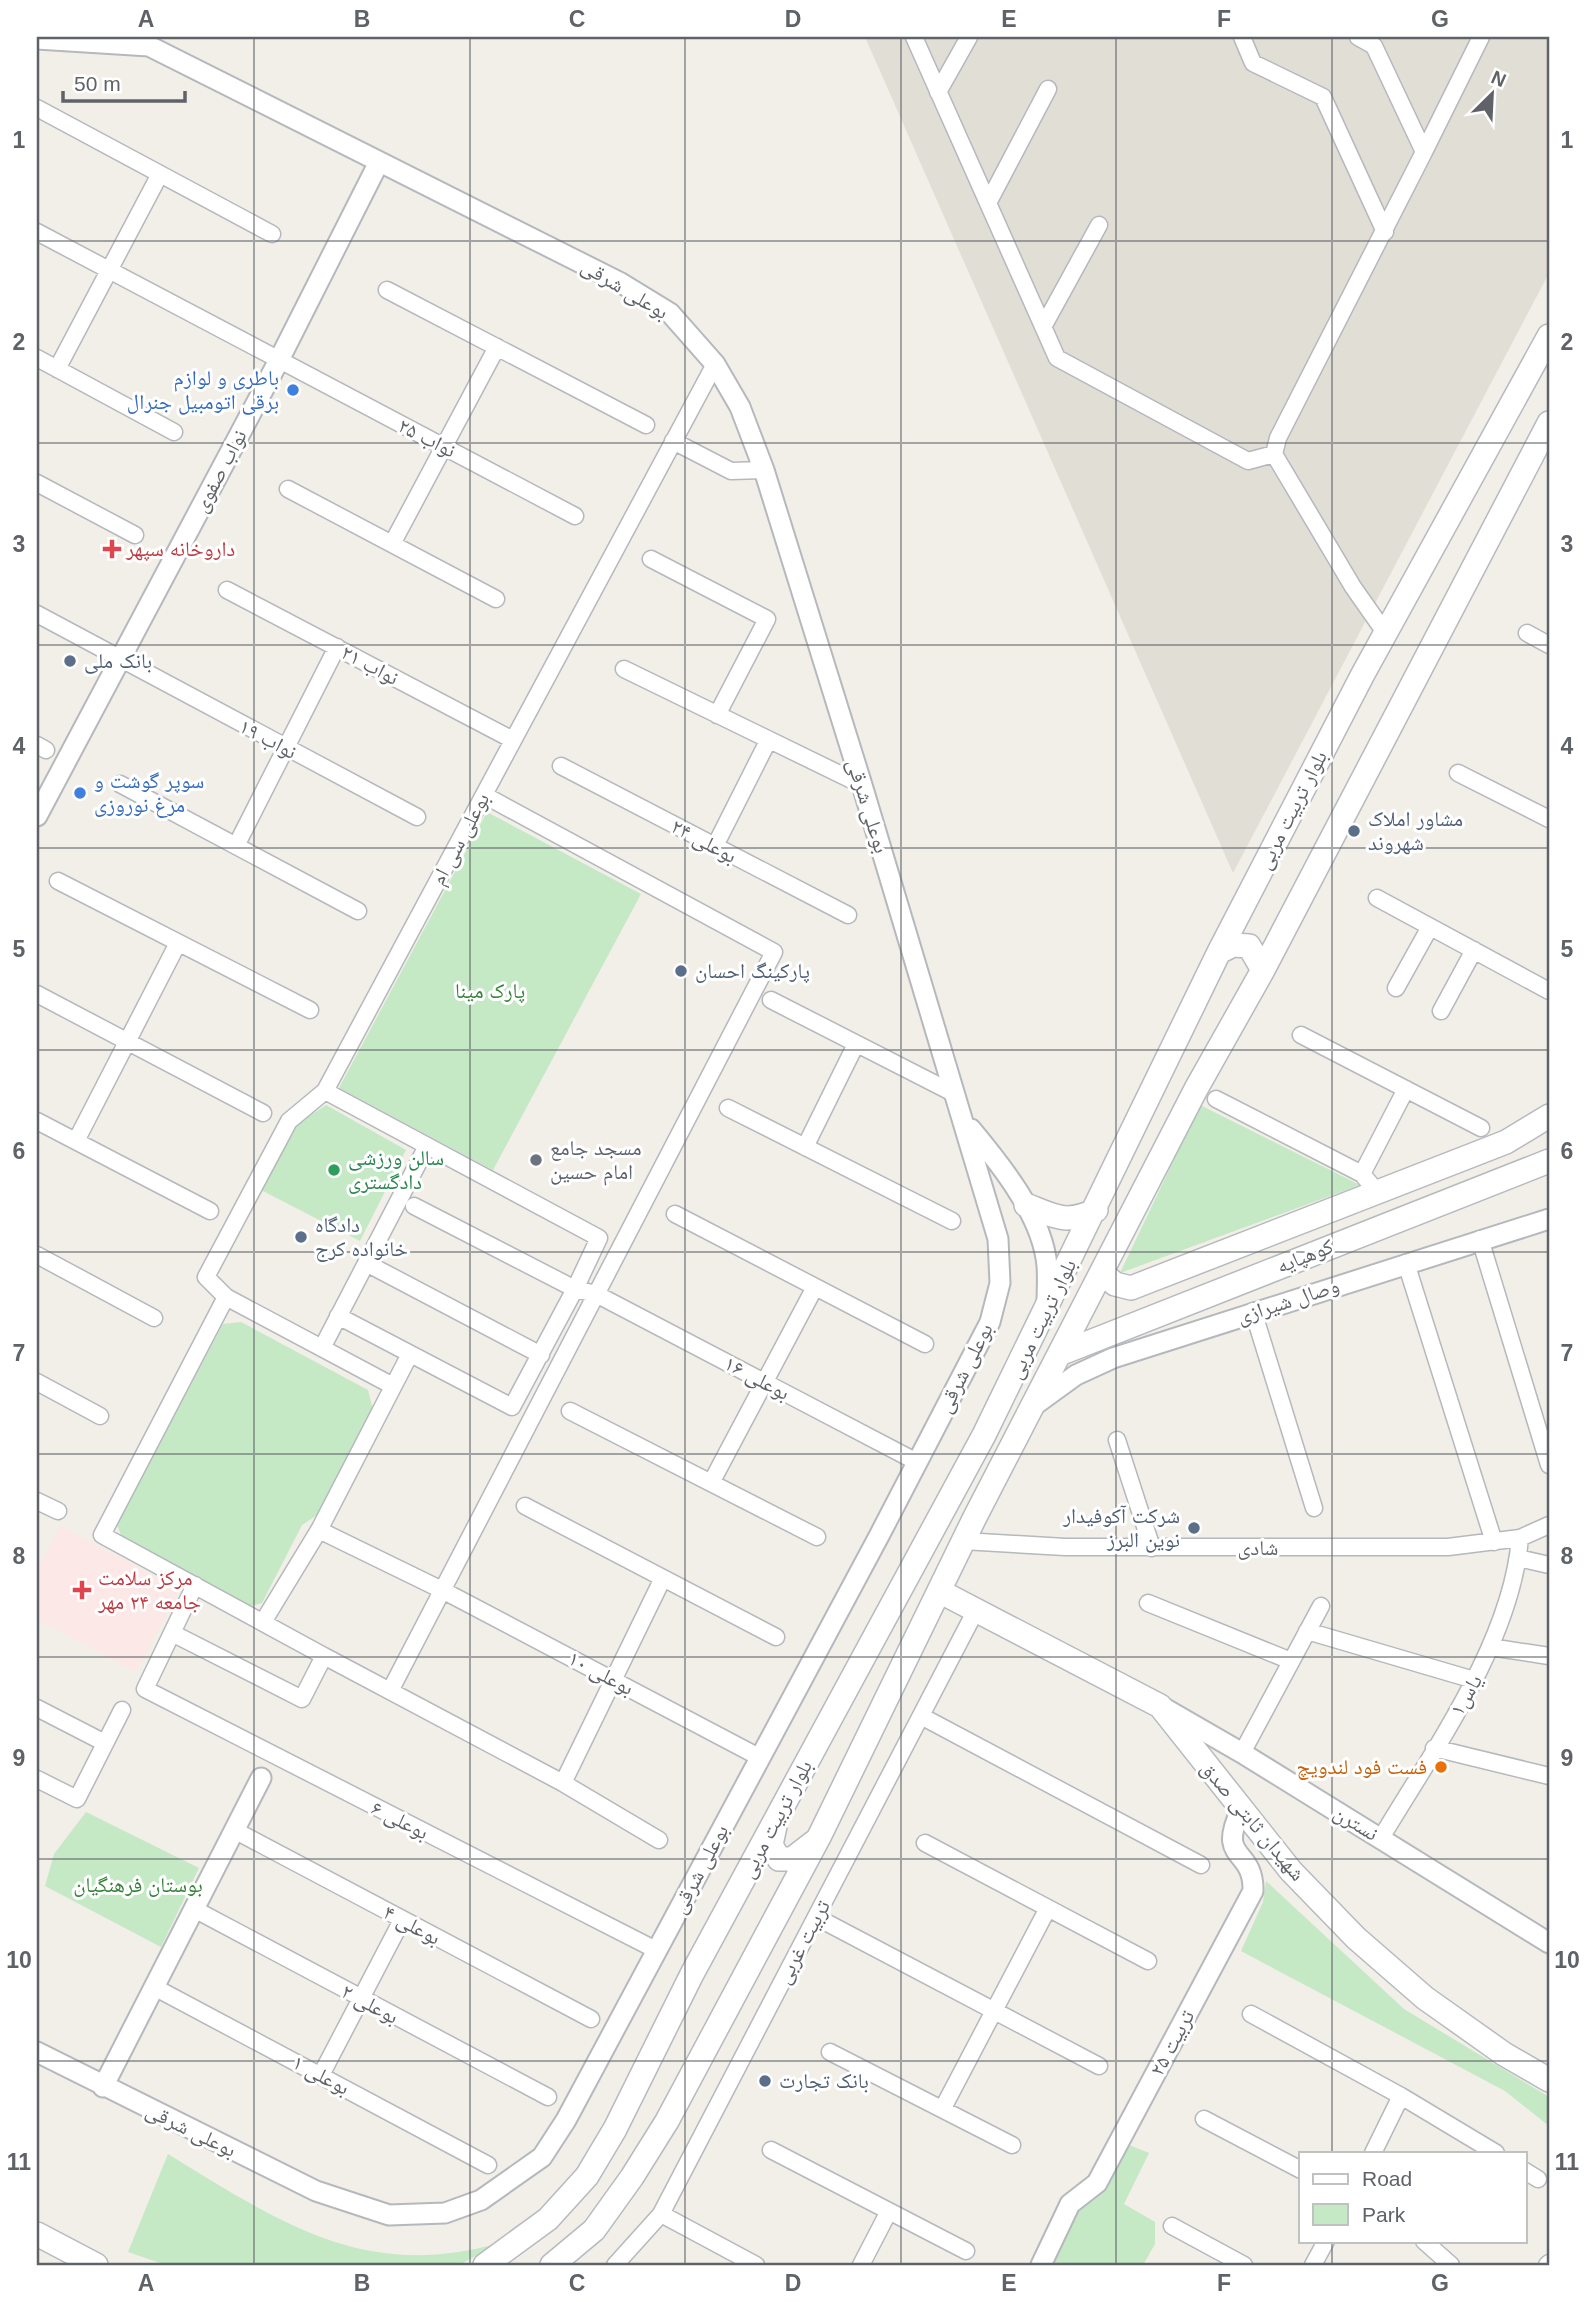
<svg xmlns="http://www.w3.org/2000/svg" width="1586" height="2302" viewBox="0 0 1586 2302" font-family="Arial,'Noto Naskh Arabic',sans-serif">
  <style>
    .education { fill: #e1ded6 }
    .medical { fill: #fce8e6 }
    .green { fill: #c5e8c5 }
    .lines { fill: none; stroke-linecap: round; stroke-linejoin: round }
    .minor-casing { stroke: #b5b8bc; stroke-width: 19 }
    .tertiary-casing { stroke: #b5b8bc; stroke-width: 23 }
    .secondary-casing { stroke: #b6babf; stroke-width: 26 }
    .minor { stroke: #fff; stroke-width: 16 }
    .tertiary { stroke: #fff; stroke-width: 19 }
    .secondary { stroke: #fff; stroke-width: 23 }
    .grid { fill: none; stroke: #5f6368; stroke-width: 2; stroke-opacity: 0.55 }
    .shop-dot { fill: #3f7fe0; stroke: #fff; stroke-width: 2.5 }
    .health-dot { fill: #e0444e; stroke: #fff; stroke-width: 2.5 }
    .service-dot { fill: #5c6f8a; stroke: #fff; stroke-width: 2.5 }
    .worship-dot { fill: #6b7280; stroke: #fff; stroke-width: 2.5 }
    .leisure-dot { fill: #2e9e5b; stroke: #fff; stroke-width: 2.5 }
    .food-dot { fill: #e8710a; stroke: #fff; stroke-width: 2.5 }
    .labels { text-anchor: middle; stroke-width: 6; stroke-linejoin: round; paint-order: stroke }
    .street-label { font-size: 21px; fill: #5f6368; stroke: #fff }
    .shop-label { font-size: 21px; fill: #366cbe; stroke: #fff; text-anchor: end }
    .health-label { font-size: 21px; fill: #be3a42; stroke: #fff; text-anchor: start }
    .service-label { font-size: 21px; fill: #4e5e75; stroke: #fff; text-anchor: start }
    .park-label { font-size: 21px; fill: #348238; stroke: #fff }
    .worship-label { font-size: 21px; fill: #5b616d; stroke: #fff; text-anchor: start }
    .leisure-label { font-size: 21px; fill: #27864d; stroke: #fff; text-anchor: start }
    .food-label { font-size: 21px; fill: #c56008; stroke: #fff; text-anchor: end }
    .neatline { fill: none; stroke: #5f6368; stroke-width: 2.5 }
    .grid-label { font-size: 23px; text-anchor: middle; font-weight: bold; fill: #5f6368 }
  </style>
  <rect width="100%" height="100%" fill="#f1efe8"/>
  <!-- education -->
  <path class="education" d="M865 37H1549V273L1233 873Z"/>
  <!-- medical -->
  <path class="medical" d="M60 1526 179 1589 136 1672 37 1619V1571Z"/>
  <!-- green -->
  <path class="green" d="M487 812 641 894 493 1170 339 1088Z
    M326 1105 406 1150 360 1241 261 1190 299 1123Z
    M1200 1105 1360 1185 1120 1273Z
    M241 1322 368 1390 373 1410 323 1511 302 1525 262 1603 251 1606 123 1540 117 1525 223 1324Z
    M86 1812 199 1868 161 1947 45 1886 54 1854Z
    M1266 1881 1404 2009 1549 2097V2126L1505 2091 1241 1951 1263 1902Z
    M1129 2145 1149 2153 1124 2204 1155 2222V2244L1143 2265H1047L1078 2203 1099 2195Z
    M168 2154C278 2221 364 2282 499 2243L459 2265H166L128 2252Z"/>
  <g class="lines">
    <defs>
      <path id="minor" d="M914 37 1057 358 1248 461 1274 454
        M1242 37 1253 63 1323 97 1385 232
        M1358 37 1374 46 1424 152 1278 438 1274 454 1353 587 1386 634
        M938 92 969 37
        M37 108 272 234
        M1424 152 1481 37
        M988 203 1048 89
        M37 232 575 516
        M387 290 646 425
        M1043 327 1099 225
        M37 358 174 432
        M57 369 160 174
        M673 441 731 471 764 470
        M37 483 135 535
        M288 489 496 599
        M392 544 497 347
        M651 559 767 619 717 715
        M227 590 513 740
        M37 614 417 817
        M1527 633 1549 645
        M624 669 862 785
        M37 745 46 750
        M561 766 848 915
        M1458 773 1549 819
        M120 784 358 911
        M236 846 337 647
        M715 846 768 741
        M58 881 310 1010
        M1377 898 1549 991
        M1396 988 1430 927
        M37 994 263 1113
        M771 1000 955 1094
        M1441 1011 1474 950
        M1301 1035 1481 1128
        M325 1091 599 1238 575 1289 414 1206
        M1216 1099 1362 1174 1378 1193
        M728 1108 952 1221
        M37 1121 210 1211
        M76 1141 178 943
        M805 1147 856 1044
        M1362 1174 1406 1089
        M675 1214 925 1344
        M1480 1239 1549 1465
        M37 1255 154 1318
        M366 1263 541 1355
        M1406 1263 1494 1542
        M1253 1311 1314 1508
        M338 1316 512 1407 575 1289 596 1294 917 1462
        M322 1348 426 1148
        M37 1382 100 1416
        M393 1386 226 1297 206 1277 289 1121 325 1091 715 364
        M570 1411 817 1537
        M1117 1440 1152 1548
        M711 1483 815 1287
        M37 1501 58 1511
        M525 1506 776 1637
        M319 1530 442 1590 759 1757
        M963 1541 1065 1547H1448L1520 1538 1549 1525
        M1518 1558 1549 1565
        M195 1585 145 1689 656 1950
        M1148 1603 1291 1661
        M263 1622 319 1530 410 1354
        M1307 1631 1474 1680
        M172 1633 302 1699 324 1656 102 1535 226 1297
        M1490 1647 1549 1656
        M324 1656 563 1783 659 1840
        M390 1691 774 952 484 795
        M37 1708 105 1743
        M921 1716 1201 1865
        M1434 1748 1549 1776
        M1242 1753 1321 1606
        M37 1779 77 1799 122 1710
        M563 1783 662 1580
        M234 1830 591 2019
        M1381 1838C1433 1751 1512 1641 1520 1538
        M925 1843 1148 1961
        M194 1909 548 2097
        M816 1917 1099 2066
        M154 1987 488 2165
        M1251 2014 1401 2096 1496 2153
        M830 2052 1012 2145
        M321 2075 402 1920
        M943 2108 1048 1908
        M1204 2119 1301 2170
        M771 2150 966 2251
        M1373 2153 1401 2096
        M1525 2171 1538 2179
        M661 2214 756 2265
        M1172 2226 1244 2265
        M1424 2241 1451 2265
        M615 2265 661 2214 976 1610
        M861 2265 889 2211
        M1313 2265 1326 2241
        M1547 2265 1549 2263"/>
      <path id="tertiary" d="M37 39 149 46 621 283 670 313 715 364 740 407 764 470 862 785 998 1239 1000 1283 990 1322 879 1536 566 2120 542 2157 481 2200 445 2213 389 2215 316 2191 37 2052
        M37 816 278 362 379 162
        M971 1129C1001 1165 1043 1217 1047 1266 1048 1278 1047 1292 1047 1304
        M1036 1404 1076 1375 1113 1358 1549 1219
        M1164 1708 1242 1753 1549 1943
        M103 2087 261 1778
        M1041 2265 1070 2204 1097 2183 1253 1891C1254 1847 1216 1862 1241 1810"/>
      <path id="secondary" d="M1219 952 1233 945 1249 946 1263 970
        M1026 1205C1054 1216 1066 1225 1096 1210
        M1102 1273 1115 1284 1131 1288 1506 1142 1549 1116
        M1062 1353 1549 1161
        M939 1591 1160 1706 1291 1871 1356 1938 1425 1998 1504 2054 1549 2080
        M775 1826 771 1845 779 1859H792L814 1842
        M37 2234 96 2265
        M485 2265 548 2219 587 2176 615 2129 692 1974 984 1435 1219 952 1363 674 1549 336
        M552 2265 594 2230 632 2177 667 2121 820 1835 974 1519 1196 1089 1263 970 1549 423"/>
    </defs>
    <!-- minor casing -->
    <use href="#minor" class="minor-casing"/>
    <!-- tertiary casing -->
    <use href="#tertiary" class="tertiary-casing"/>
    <!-- secondary casing -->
    <use href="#secondary" class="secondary-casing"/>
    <!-- minor -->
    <use href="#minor" class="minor"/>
    <!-- tertiary -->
    <use href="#tertiary" class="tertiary"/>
    <!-- secondary -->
    <use href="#secondary" class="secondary"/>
  </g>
  <!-- grid -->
  <path class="grid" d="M254 37V2265M470 37V2265M685 37V2265M901 37V2265M1116 37V2265M1332 37V2153M37 241H1549M37 443H1549M37 645H1549M37 848H1549M37 1050H1549M37 1252H1549M37 1454H1549M37 1657H1549M37 1859H1549M37 2061H1549M1332 2241V2265"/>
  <!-- markers -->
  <g class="shop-dot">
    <circle cx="293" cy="390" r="7"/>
    <circle cx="80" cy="793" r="7"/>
  </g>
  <g class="health-dot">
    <path d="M108.5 538.5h7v7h7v7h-7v7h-7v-7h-7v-7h7z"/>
    <path d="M78.5 1579.5h7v7h7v7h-7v7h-7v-7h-7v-7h7z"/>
  </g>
  <g class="service-dot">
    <circle cx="70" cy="661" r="7"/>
    <circle cx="1354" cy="831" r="7"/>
    <circle cx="681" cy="971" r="7"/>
    <circle cx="301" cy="1237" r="7"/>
    <circle cx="1194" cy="1528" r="7"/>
    <circle cx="765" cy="2081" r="7"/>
  </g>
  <circle class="worship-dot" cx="536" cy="1160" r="7"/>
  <circle class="leisure-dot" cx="334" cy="1170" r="7"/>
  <circle class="food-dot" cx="1441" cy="1767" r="7"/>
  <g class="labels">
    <!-- street labels -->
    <g class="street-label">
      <text transform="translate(625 289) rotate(31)" y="7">بوعلی شرقی</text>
      <text transform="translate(427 438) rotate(27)" y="7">نواب ۲۵</text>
      <text transform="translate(220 471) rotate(-62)" y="7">نواب صفوی</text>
      <text transform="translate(370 665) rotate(28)" y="7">نواب ۲۱</text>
      <text transform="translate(268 739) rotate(28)" y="7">نواب ۱۹</text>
      <text transform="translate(868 806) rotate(73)" y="7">بوعلی شرقی</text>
      <text transform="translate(1292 810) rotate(-63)" y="7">بلوار تربیت مربی</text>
      <text transform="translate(460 839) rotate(-62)" y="7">بوعلی سی ام</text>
      <text transform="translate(704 841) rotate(28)" y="7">بوعلی ۲۴</text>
      <text transform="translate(1305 1256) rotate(-22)" y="7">کوهپایه</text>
      <text transform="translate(1288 1301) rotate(-18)" y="7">وصال شیرازی</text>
      <text transform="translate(1042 1319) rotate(-64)" y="7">بلوار تربیت مربی</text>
      <text transform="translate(965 1368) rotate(-63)" y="7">بوعلی شرقی</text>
      <text transform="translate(757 1378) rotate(28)" y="7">بوعلی ۱۶</text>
      <text x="1258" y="1555">شادی</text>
      <text transform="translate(601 1673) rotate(28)" y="7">بوعلی ۱۰</text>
      <text transform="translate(1466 1695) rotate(-60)" y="7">یاس۱</text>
      <text transform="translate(776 1819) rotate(-62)" y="7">بلوار تربیت مربی</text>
      <text transform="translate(400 1820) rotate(27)" y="7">بوعلی ۶</text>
      <text transform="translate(1253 1821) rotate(50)" y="7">شهیدان ثابتی صدق</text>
      <text transform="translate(1356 1823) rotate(32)" y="7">نسترن</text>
      <text transform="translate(700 1869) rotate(-62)" y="7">بوعلی شرقی</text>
      <text transform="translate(412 1925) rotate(28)" y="7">بوعلی ۴</text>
      <text transform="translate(803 1942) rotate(-62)" y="7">تربیت غربی</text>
      <text transform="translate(370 2004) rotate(28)" y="7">بوعلی ۲</text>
      <text transform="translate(1172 2043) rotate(-62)" y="7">تربیت ۲۵</text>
      <text transform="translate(321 2075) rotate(28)" y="7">بوعلی ۱</text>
      <text transform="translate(191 2130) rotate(26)" y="7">بوعلی شرقی</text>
    </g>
    <!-- shop labels -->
    <g class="shop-label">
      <text x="279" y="385">باطری و لوازم<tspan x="279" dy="24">برقی اتومبیل جنرال</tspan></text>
      <text x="94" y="788" text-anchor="start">سوپر گوشت و<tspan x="94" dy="24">مرغ نوروزی</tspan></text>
    </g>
    <!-- health labels -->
    <g class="health-label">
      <text x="126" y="556">داروخانه سپهر</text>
      <text x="98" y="1585">مرکز سلامت<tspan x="98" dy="24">جامعه ۲۴ مهر</tspan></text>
    </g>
    <!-- service labels -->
    <g class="service-label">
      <text x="84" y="668">بانک ملی</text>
      <text x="1368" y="826">مشاور املاک<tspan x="1368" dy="24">شهروند</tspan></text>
      <text x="695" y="978">پارکینگ احسان</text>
      <text x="315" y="1232">دادگاه<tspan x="315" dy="24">خانواده کرج</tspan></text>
      <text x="1180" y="1523" text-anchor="end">شرکت آکوفیدار<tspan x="1180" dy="24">نوین البرز</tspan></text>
      <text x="779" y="2088">بانک تجارت</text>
    </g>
    <!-- park labels -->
    <g class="park-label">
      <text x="490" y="998">پارک مینا</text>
      <text x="138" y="1892">بوستان فرهنگیان</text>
    </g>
    <!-- worship labels -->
    <g class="worship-label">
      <text x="550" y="1155">مسجد جامع<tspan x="550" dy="24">امام حسین</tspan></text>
    </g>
    <!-- leisure labels -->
    <g class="leisure-label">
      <text x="348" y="1165">سالن ورزشی<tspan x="348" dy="24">دادگستری</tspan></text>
    </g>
    <!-- food labels -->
    <g class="food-label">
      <text x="1427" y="1774">فست فود لندویچ</text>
    </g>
  </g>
  <!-- border -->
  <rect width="1586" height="2302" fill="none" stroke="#ffffff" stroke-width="77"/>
  <!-- legend -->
  <rect x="1299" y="2152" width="228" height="91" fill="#ffffff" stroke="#bfc1c3" stroke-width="2"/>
  <rect x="1313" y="2174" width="35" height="10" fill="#ffffff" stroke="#bfc1c3" stroke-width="2"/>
  <text x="1362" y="2186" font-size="21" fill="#5f6368">Road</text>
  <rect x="1313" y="2204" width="35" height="21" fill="#c5e8c5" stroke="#bfc1c3" stroke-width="2"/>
  <text x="1362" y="2222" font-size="21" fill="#5f6368">Park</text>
  <!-- north arrow -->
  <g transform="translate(1492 94) rotate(24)" stroke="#ffffff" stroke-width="5" paint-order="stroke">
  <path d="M0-5L12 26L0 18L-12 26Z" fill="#5f6368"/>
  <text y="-10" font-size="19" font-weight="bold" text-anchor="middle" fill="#5f6368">N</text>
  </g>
  <!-- scale -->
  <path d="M63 91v10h122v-10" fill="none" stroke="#5f6368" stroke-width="3.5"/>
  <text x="74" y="91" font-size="21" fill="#5f6368" stroke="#ffffff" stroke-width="5" paint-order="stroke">50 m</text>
  <rect x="38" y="38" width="1510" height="2226" class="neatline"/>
  <g class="grid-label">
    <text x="146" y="27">A</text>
    <text x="362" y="27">B</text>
    <text x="577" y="27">C</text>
    <text x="793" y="27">D</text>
    <text x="1009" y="27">E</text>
    <text x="1224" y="27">F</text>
    <text x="1440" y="27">G</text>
    <text x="19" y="148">1</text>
    <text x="1567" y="148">1</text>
    <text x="19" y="350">2</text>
    <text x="1567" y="350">2</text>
    <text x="19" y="552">3</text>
    <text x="1567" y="552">3</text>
    <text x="19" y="754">4</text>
    <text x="1567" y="754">4</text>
    <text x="19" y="957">5</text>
    <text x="1567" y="957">5</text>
    <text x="19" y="1159">6</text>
    <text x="1567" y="1159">6</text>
    <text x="19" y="1361">7</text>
    <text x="1567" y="1361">7</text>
    <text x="19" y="1564">8</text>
    <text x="1567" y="1564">8</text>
    <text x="19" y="1766">9</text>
    <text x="1567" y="1766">9</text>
    <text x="19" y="1968">10</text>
    <text x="1567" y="1968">10</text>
    <text x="19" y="2170">11</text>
    <text x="1567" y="2170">11</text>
    <text x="146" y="2291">A</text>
    <text x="362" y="2291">B</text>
    <text x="577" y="2291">C</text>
    <text x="793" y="2291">D</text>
    <text x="1009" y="2291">E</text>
    <text x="1224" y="2291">F</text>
    <text x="1440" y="2291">G</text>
  </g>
</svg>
